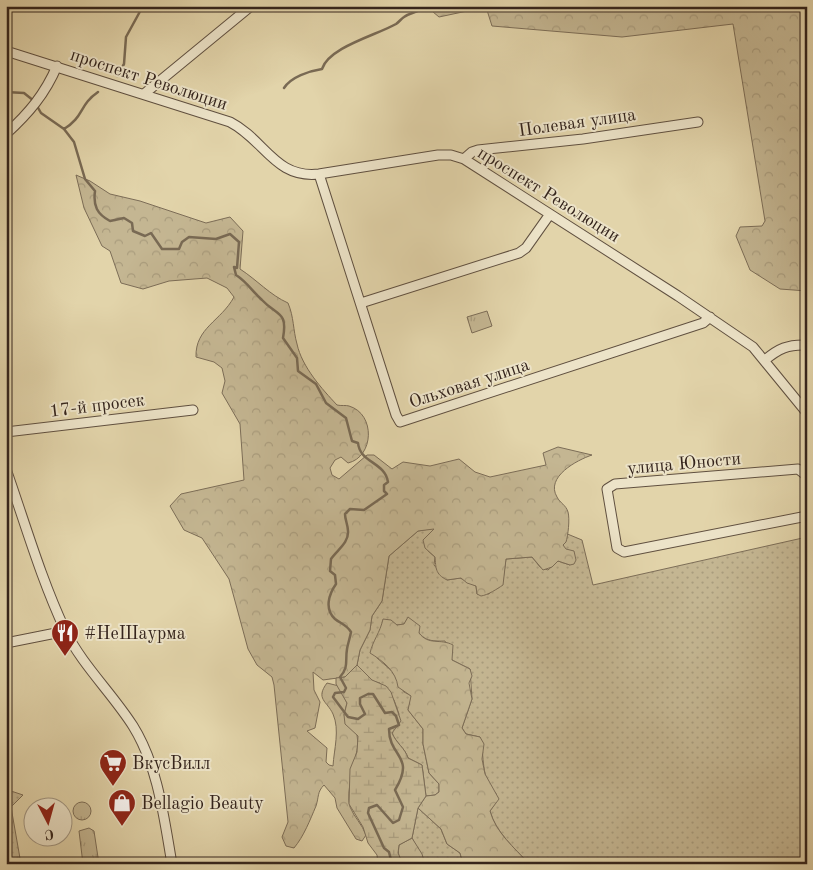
<svg xmlns="http://www.w3.org/2000/svg" width="813" height="870" viewBox="0 0 813 870" font-family="'Old Standard TT',serif">
  <style>
    .grass { fill: url(#grass-dots); stroke: #7c6d57 }
    .forest { fill: url(#forest-crowns); stroke: #7c6d57 }
    .wetland { fill: url(#wetland-marsh); stroke: #7c6d57 }
    .park { fill: url(#park-tufts); stroke: #7c6d57 }
    .lines { fill: none; stroke-linecap: round; stroke-linejoin: round }
    .stream { stroke: #796a54; stroke-width: 2.5 }
    .minor-casing { stroke: #605040; stroke-width: 11 }
    .minor { stroke: #ece3c8; stroke-width: 9 }
    .labels { text-anchor: middle; stroke-width: 4; stroke-linejoin: round; paint-order: stroke }
    .street-label { font-size: 18px; fill: #34241c; stroke: #ece3c8 }
    .poi-label { font-size: 18px; fill: #34241c; stroke: #ece3c8; text-anchor: start }
  </style>
  <defs>
    <pattern id="grass-dots" width="8" height="8" patternUnits="userSpaceOnUse" patternTransform="scale(1.25)"><rect width="8" height="8" fill="#c4b692"/><path d="M2 2h.1M6 6h.1" fill="none" stroke="#a99c7d" stroke-width="1.8" stroke-linecap="round"/></pattern>
    <pattern id="forest-crowns" width="20" height="18" patternUnits="userSpaceOnUse" patternTransform="scale(1.25)"><rect width="20" height="18" fill="#c4b692"/><path d="M2 6a3 3 0 1 1 6 0M12 15a3 3 0 1 1 6 0" fill="none" stroke="#a99c7d"/></pattern>
    <pattern id="wetland-marsh" width="20" height="14" patternUnits="userSpaceOnUse" patternTransform="scale(1.25)"><rect width="20" height="14" fill="#c4b692"/><path d="M1 5h8M5 5V1M11 12h8M15 12V8" fill="none" stroke="#a99c7d"/></pattern>
    <pattern id="park-tufts" width="24" height="20" patternUnits="userSpaceOnUse" patternTransform="scale(1.25)"><rect width="24" height="20" fill="#c4b692"/><path d="M3 7l-1-3M5 7V3M7 7l1-3M15 17l-1-3M17 17v-4M19 17l1-3" fill="none" stroke="#a99c7d"/></pattern>
  </defs>
  <rect width="100%" height="100%" fill="#e2d4aa"/>
  <filter id="stains"><feTurbulence type="fractalNoise" baseFrequency=".004" numOctaves="4"/><feColorMatrix values="0 0 0 0 .2 0 0 0 0 .09 0 0 0 0 .02 0 0 0 .5 -.17"/></filter>
  <radialGradient id="worn" r=".72"><stop offset=".6" stop-color="#630" stop-opacity="0"/><stop offset="1" stop-color="#630" stop-opacity=".3"/></radialGradient>
  <!-- grass -->
  <path class="grass" d="M435 528 428 551 435 557 434 565 447 580 460 578 476 586 477 594H489L503 580 506 559 532 557 540 567 548 570 558 561 570 565 563 545 565 533 582 540 593 585 807 537V864H529C514 847 496 833 490 811L494 805 496 793C480 779 485 756 480 737L466 734 462 728 472 699 470 669 452 660 445 641C421 642 422 636 408 618L404 624 397 625 377 658 393 672 404 692 412 696 408 710 423 729V744L429 773 439 784V792L435 795 426 796 422 765 408 758C405 748 396 743 392 733L399 714 394 700 380 683 372 681 357 665 360 650 370 630 372 616 382 601 389 556 418 531Z
    M8 790 23 795 11 807 21 864 6 863 9 842 6 827Z
    M418 808 441 829 447 844 460 853 463 864H425L412 838Z"/>
  <!-- forest -->
  <path class="forest" d="M426 6H807V291L780 289 750 270 736 236 740 227 762 226 765 221 733 24 622 37 492 26 486 7 439 17Z
    M76 175 90 181 110 194 140 201 206 223 230 217 243 231 240 269C257 280 270 295 288 303 294 317 293 330 297 344 302 367 322 389 337 405 341 406 346 405 349 406 376 414 374 457 348 463L341 457 335 460 330 468 332 475 339 479 367 455H374L392 469 403 462 430 466 459 459 475 472 490 477 546 465 543 453 558 447 592 455C577 460 545 477 557 497 560 503 566 505 568 512 570 519 568 536 566 542L563 545 566 549 574 551 576 560 574 564 570 565 558 561 552 567 543 570 532 557 506 559 503 585C497 589 488 595 481 596L477 594 476 586 467 583 461 578 447 580C435 574 436 568 435 557L425 548 423 540 434 529 418 531 389 556 382 601 372 616 370 630 360 650 357 665 345 677 323 680 313 672 314 690 320 702 315 728 307 731 327 748 326 762 329 765 333 766C334 749 340 730 333 714 327 701 315 699 327 683L339 686 347 703 344 715 357 735 358 744C356 760 345 792 350 807 354 817 362 824 366 835L362 841 356 839 337 808 335 798 324 785C317 792 319 797 316 806 310 820 304 836 294 848L286 846 282 837 288 822 274 685 272 677 257 665 248 649 229 579 202 538 184 530 170 506 181 494 244 480 240 424 222 393 225 381 222 368 214 362 196 357C195 328 221 321 234 297L227 288 207 278 169 281 143 289 121 283 110 251 102 246 84 208Z
    M408 617 420 626 419 633C429 646 440 638 453 645L452 660 470 669 472 676 469 683 472 699 462 728 466 734 480 737 484 744 482 759 485 774 499 799 490 811C496 833 514 847 529 864H463L460 853 447 844 441 829 418 808 426 796 435 795 439 792V784L429 773 423 744V729L408 710 411 696 398 687C396 671 383 661 370 653 373 640 380 633 383 619L391 620 397 625 404 624Z
    M412 838 422 854 425 864H403C398 858 398 853 399 845Z"/>
  <!-- wetland -->
  <path class="wetland" d="M357 665 372 680 386 686 391 692 401 721 392 733C396 743 405 748 408 758L422 765 426 796 418 808 412 838 399 845 398 853 403 864H378L377 855 368 843 363 827 349 804 350 769 357 752 358 736 345 724 344 715 347 703 336 684V678L345 677Z"/>
  <!-- park -->
  <path class="park" d="M487 311 492 326 472 333 467 317Z
    M73 811a9 9 0 1 1 18 0a9 9 0 1 1-18 0Z
    M89 828 94 831 99 864H83L79 831Z"/>
  <g class="lines">
    <!-- stream -->
    <path class="stream" d="M117 76 124 64 126 37 143 6
      M284 88C291 77 309 71 322 69 329 47 377 35 396 24 399 22 401 19 404 17 411 12 418 13 425 6
      M6 92 24 93 34 101
      M37 106 41 113 64 129 74 142 85 179 95 191C93 206 97 214 110 221L124 218 132 223 133 231 145 236 151 233 162 249H179L182 242 189 237 216 239 230 234 239 242 237 268 234 267 236 275C247 282 252 291 262 300 277 316 288 311 283 338L297 358 298 371 316 384 326 403 346 418 352 441 358 443C360 463 385 462 388 482L384 485V491L387 494 364 510 350 509 345 514C345 520 348 525 348 531 349 543 337 550 331 559L330 571 335 575 336 584C329 594 324 609 335 619 341 624 346 624 351 632 350 638 348 643 347 649 345 661 349 667 340 677L346 688 344 692 335 693 333 697 348 717 358 719 365 714 360 704V698L368 694H373L385 713 392 712 396 716 399 725 389 729C389 758 416 755 395 790L403 807 399 820 393 823 377 805 369 808 368 813 384 848 389 852 392 864
      M64 129C84 117 79 105 98 92"/>
    <defs>
      <path id="minor" d="M6 51 230 122C265 140 275 179 319 174L438 155H451L464 159 678 296 753 347 807 413
        M144 94 251 6
        M6 134C29 113 45 94 57 66
        M464 159 472 152 478 150 583 139 698 122
        M319 174 396 415 400 422 703 323 710 317
        M361 303 519 253 526 248 550 214
        M765 360C778 349 788 344 807 345
        M6 432 193 410
        M6 469C25 523 41 579 65 630 82 665 112 693 133 726 158 766 164 818 172 864
        M807 476 798 469 615 484 607 489 617 548 624 552 807 516
        M6 643 66 631"/>
    </defs>
    <!-- minor casing -->
    <use href="#minor" class="minor-casing"/>
    <!-- minor -->
    <use href="#minor" class="minor"/>
  </g>
  <!-- icons -->
  <defs>
    <symbol id="restaurant-pin" viewBox="-11 -11 22 30"><path d="M0 17L-7.5 6A9.5 9.5 0 1 1 7.5 6Z" fill="#8f2418" stroke="#ece3c8"/><path d="M-5-6h1v4h1v-4h1v4h1v-4h1v5L-1.5 .5V6h-2V.5L-5-1ZM5-6V6H3V1.5H1.5Q1.5-4 5-6Z" fill="#fff"/></symbol>
    <symbol id="supermarket-pin" viewBox="-11 -11 22 30"><path d="M0 17L-7.5 6A9.5 9.5 0 1 1 7.5 6Z" fill="#8f2418" stroke="#ece3c8"/><path d="M-6-5.5h2.5l.6 2H6L4.5 2H-2.5L-4.4-4H-6ZM-1.5 3.2a1.3 1.3 0 1 0 .1 0ZM3 3.2a1.3 1.3 0 1 0 .1 0Z" fill="#fff"/></symbol>
    <symbol id="shop-pin" viewBox="-11 -11 22 30"><path d="M0 17L-7.5 6A9.5 9.5 0 1 1 7.5 6Z" fill="#8f2418" stroke="#ece3c8"/><path d="M-5-2.5h2.3a2.7 3.5 0 0 1 5.4 0H5L5.5 6h-11ZM-1.5-2.5h3a1.5 2.3 0 0 0-3 0Z" fill="#fff"/></symbol>
  </defs>
  <g fill-rule="evenodd">
    <use href="#restaurant-pin" x="49" y="617" width="32" height="43"/>
    <use href="#supermarket-pin" x="97" y="747" width="32" height="43"/>
    <use href="#shop-pin" x="106" y="787" width="32" height="43"/>
  </g>
  <g class="labels">
    <!-- street labels -->
    <g class="street-label">
      <text transform="translate(149 79) rotate(18)" y="6">проспект Революции</text>
      <text transform="translate(577 122) rotate(-8)" y="6">Полевая улица</text>
      <text transform="translate(549 194) rotate(32)" y="6">проспект Революции</text>
      <text transform="translate(469 383) rotate(-18)" y="6">Ольховая улица</text>
      <text transform="translate(97 405) rotate(-7)" y="6">17-й просек</text>
      <text transform="translate(684 463) rotate(-5)" y="6">улица Юности</text>
    </g>
    <!-- poi labels -->
    <g class="poi-label">
      <text x="84" y="639">#НеШаурма</text>
      <text x="132" y="769">ВкусВилл</text>
      <text x="141" y="809">Bellagio Beauty</text>
    </g>
  </g>
  <!-- margin -->
  <rect width="813" height="870" fill="none" stroke="#e2d4aa" stroke-width="25"/>
  <rect x="8" y="8" width="798" height="855" fill="none" stroke="#34241c" stroke-width="2.5"/>
  <rect x="12" y="12" width="788" height="845" fill="none" stroke="#34241c"/>
  <!-- north arrow -->
  <g transform="translate(48 822) rotate(174)"><circle r="24" fill="#ece3c8" stroke="#a29783"/>
  <path d="M0-4L9 19L0 12L-9 19Z" fill="#8f2418"/>
  <text y="-8" font-size="14" font-weight="bold" text-anchor="middle" fill="#34241c">С</text>
  </g>
  <rect width="100%" height="100%" filter="url(#stains)"/>
  <rect width="100%" height="100%" fill="url(#worn)"/>
</svg>
